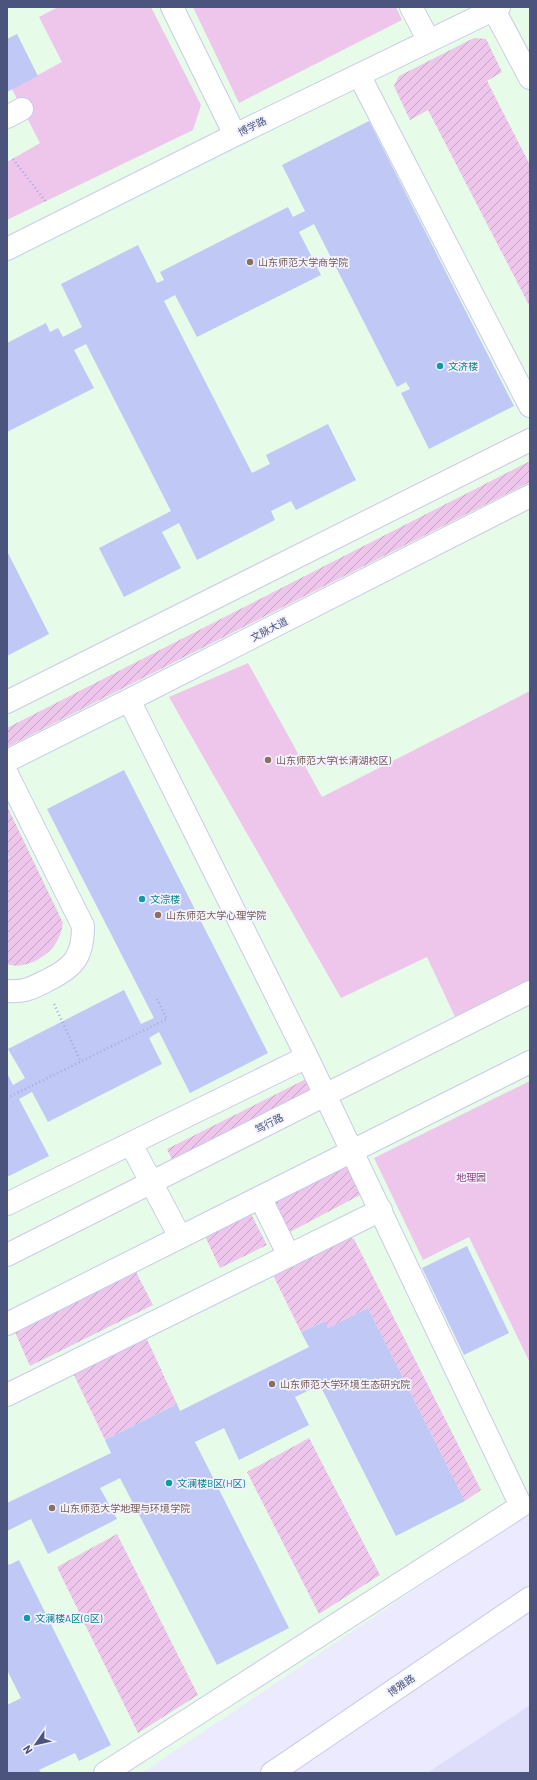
<svg xmlns="http://www.w3.org/2000/svg" width="537" height="1780" viewBox="0 0 537 1780" font-family="Barlow,'Noto Sans SC',sans-serif">
  <style>
    .residential { fill: #dedefb }
    .education { fill: #e6fbe8 }
    .green { fill: #eec6ec }
    .garden { fill: url(#garden-furrows) }
    .building { fill: #c0c8f6 }
    .lines { fill: none; stroke-linecap: round; stroke-linejoin: round }
    .minor-casing { stroke: #c9cbe9; stroke-width: 24 }
    .path { stroke: #a1abdc; stroke-width: 2.5; stroke-dasharray: 1 3; stroke-linecap: butt }
    .minor { stroke: #fff; stroke-width: 22 }
    .education-dot { fill: #8d6e63; stroke: #f3f2ff; stroke-width: 1.5 }
    .culture-dot { fill: #0f9aa8; stroke: #f3f2ff; stroke-width: 1.5 }
    .labels { text-anchor: middle; stroke-width: 3.5; stroke-linejoin: round; paint-order: stroke }
    .street-label { font-size: 10px; fill: #4a547c; stroke: #f3f2ff }
    .education-label { font-size: 10px; fill: #785e54; stroke: #f3f2ff; text-anchor: start }
    .culture-label { font-size: 10px; fill: #0d838f; stroke: #f3f2ff; text-anchor: start }
    .park-label { font-size: 10px; fill: #8f4684; stroke: #f3f2ff }
  </style>
  <defs>
    <pattern id="garden-furrows" width="10" height="10" patternUnits="userSpaceOnUse"><rect width="10" height="10" fill="#eec6ec"/><path d="M-1 1l2-2M0 10L10 0M9 11l2-2" fill="none" stroke="#c3a3c4"/></pattern>
  </defs>
  <rect width="100%" height="100%" fill="#eceafe"/>
  <!-- residential -->
  <path class="residential" d="M530 1705V1773H427Z"/>
  <!-- education -->
  <path class="education" d="M7 7H530V1512L142 1773H7Z"/>
  <!-- green -->
  <path class="green" d="M58 7H151L201 105 193 130 7 220V162L40 143 12 89 62 62 39 17Z
    M193 7H396L402 20 239 103Z
    M248 663 322 797 530 691V986L457 1021 427 957 341 998 169 697Z
    M530 1081V1363L469 1237 423 1260 374 1158Z"/>
  <!-- garden -->
  <path class="garden" d="M474 38 486 39 502 72 487 81 530 165V307L428 110 410 120 394 86 399 76Z
    M530 461V482L7 747V728Z
    M7 806 63 923C62 928 61 934 58 939 51 955 25 971 7 964V858L9 857 7 853Z
    M306 1079 316 1103 178 1172 167 1149Z
    M348 1160 362 1194 290 1232 272 1198Z
    M249 1210 267 1245 220 1268 203 1232Z
    M342 1236 354 1239 481 1490 465 1501 368 1308 328 1328 324 1321 301 1332 270 1269Z
    M133 1266 153 1305 30 1366 14 1330Z
    M145 1335 177 1404 105 1440 73 1373Z
    M309 1438 380 1575 319 1614 247 1472Z
    M117 1534 198 1695 138 1733 57 1567Z"/>
  <!-- building -->
  <path class="building" d="M17 34 38 76 7 92V39Z
    M369 121 514 406 429 449 401 393 410 389 406 382 397 387 314 224 299 232 321 275 197 337 175 295 164 301 252 473 270 464 266 455 328 424 356 480 296 510 291 501 271 511 275 520 197 560 179 523 162 532 181 568 124 597 99 548 171 511 86 344 74 350 94 388 7 432V343L46 323 50 332 58 328 63 337 82 327 61 284 138 245 157 283 164 280 160 272 288 207 293 217 305 211 282 165Z
    M7 551 49 634 7 656Z
    M124 770 268 1053 190 1093 159 1032 149 1038 162 1064 48 1122 32 1092 19 1099 49 1156 7 1177V1073L13 1085 25 1078 8 1049 124 990 141 1024 154 1018 47 809Z
    M467 1246 509 1333 464 1355 422 1268Z
    M368 1308 465 1501 396 1536 320 1385 295 1397 309 1425 239 1460 224 1428 195 1442 289 1628 217 1665 120 1478 100 1488 117 1519 48 1554 31 1519 7 1531V1503L111 1453 105 1440 177 1404 180 1411 289 1357 309 1347 301 1332 325 1321 328 1328Z
    M19 1560 111 1745 79 1761 75 1753 39 1770 41 1773H7V1705L21 1698 7 1670V1561L9 1565Z"/>
  <g class="lines">
    <defs>
      <path id="minor" d="M172 7 235 135
        M411 7 429 41
        M494 10 530 78
        M359 75 530 406
        M7 117 22 109
        M7 249 235 135 499 7
        M7 702 530 440
        M7 761 129 700 530 496
        M7 774 83 926C83 958 73 968 46 981 30 989 25 992 7 991
        M131 1144 180 1237
        M260 1197 289 1256
        M7 1204 307 1057
        M7 1255 530 992
        M7 1324 530 1062
        M7 1395 381 1210
        M105 1773 521 1506 307 1057 129 700
        M272 1773 530 1598"/>
    </defs>
    <!-- minor casing -->
    <use href="#minor" class="minor-casing"/>
    <!-- path -->
    <path class="path" d="M13 159 46 202
      M54 1004 81 1062
      M7 1098 167 1019 157 999"/>
    <!-- minor -->
    <use href="#minor" class="minor"/>
  </g>
  <!-- markers -->
  <g class="education-dot">
    <circle cx="250" cy="262" r="4"/>
    <circle cx="268" cy="760" r="4"/>
    <circle cx="158" cy="915" r="4"/>
    <circle cx="272" cy="1384" r="4"/>
    <circle cx="52" cy="1508" r="4"/>
  </g>
  <g class="culture-dot">
    <circle cx="440" cy="366" r="4"/>
    <circle cx="142" cy="899" r="4"/>
    <circle cx="169" cy="1483" r="4"/>
    <circle cx="27" cy="1618" r="4"/>
  </g>
  <g class="labels">
    <!-- street labels -->
    <g class="street-label">
      <text transform="translate(252 126) rotate(-26)" y="4">博学路</text>
      <text transform="translate(269 629) rotate(-27)" y="4">文脉大道</text>
      <text transform="translate(269 1123) rotate(-27)" y="4">笃行路</text>
      <text transform="translate(401 1685) rotate(-34)" y="4">博雅路</text>
    </g>
    <!-- education labels -->
    <g class="education-label">
      <text x="258" y="266">山东师范大学商学院</text>
      <text x="276" y="764">山东师范大学(长清湖校区)</text>
      <text x="166" y="919">山东师范大学心理学院</text>
      <text x="280" y="1388">山东师范大学环境生态研究院</text>
      <text x="60" y="1512">山东师范大学地理与环境学院</text>
    </g>
    <!-- culture labels -->
    <g class="culture-label">
      <text x="448" y="370">文济楼</text>
      <text x="150" y="903">文淙楼</text>
      <text x="177" y="1487">文澜楼B区(H区)</text>
      <text x="35" y="1622">文澜楼A区(G区)</text>
    </g>
    <!-- park labels -->
    <g class="park-label">
      <text x="471" y="1181">地理园</text>
    </g>
  </g>
  <!-- border -->
  <rect width="537" height="1780" fill="none" stroke="#4a547c" stroke-width="16"/>
  <!-- north arrow -->
  <g transform="translate(36 1744) rotate(236)" stroke="#f3f2ff" stroke-width="3" paint-order="stroke">
  <path d="M0-3L7 15L0 10L-7 15Z" fill="#4a547c"/>
  <text y="-6" font-size="11" font-weight="bold" text-anchor="middle" fill="#4a547c">N</text>
  </g>
</svg>
